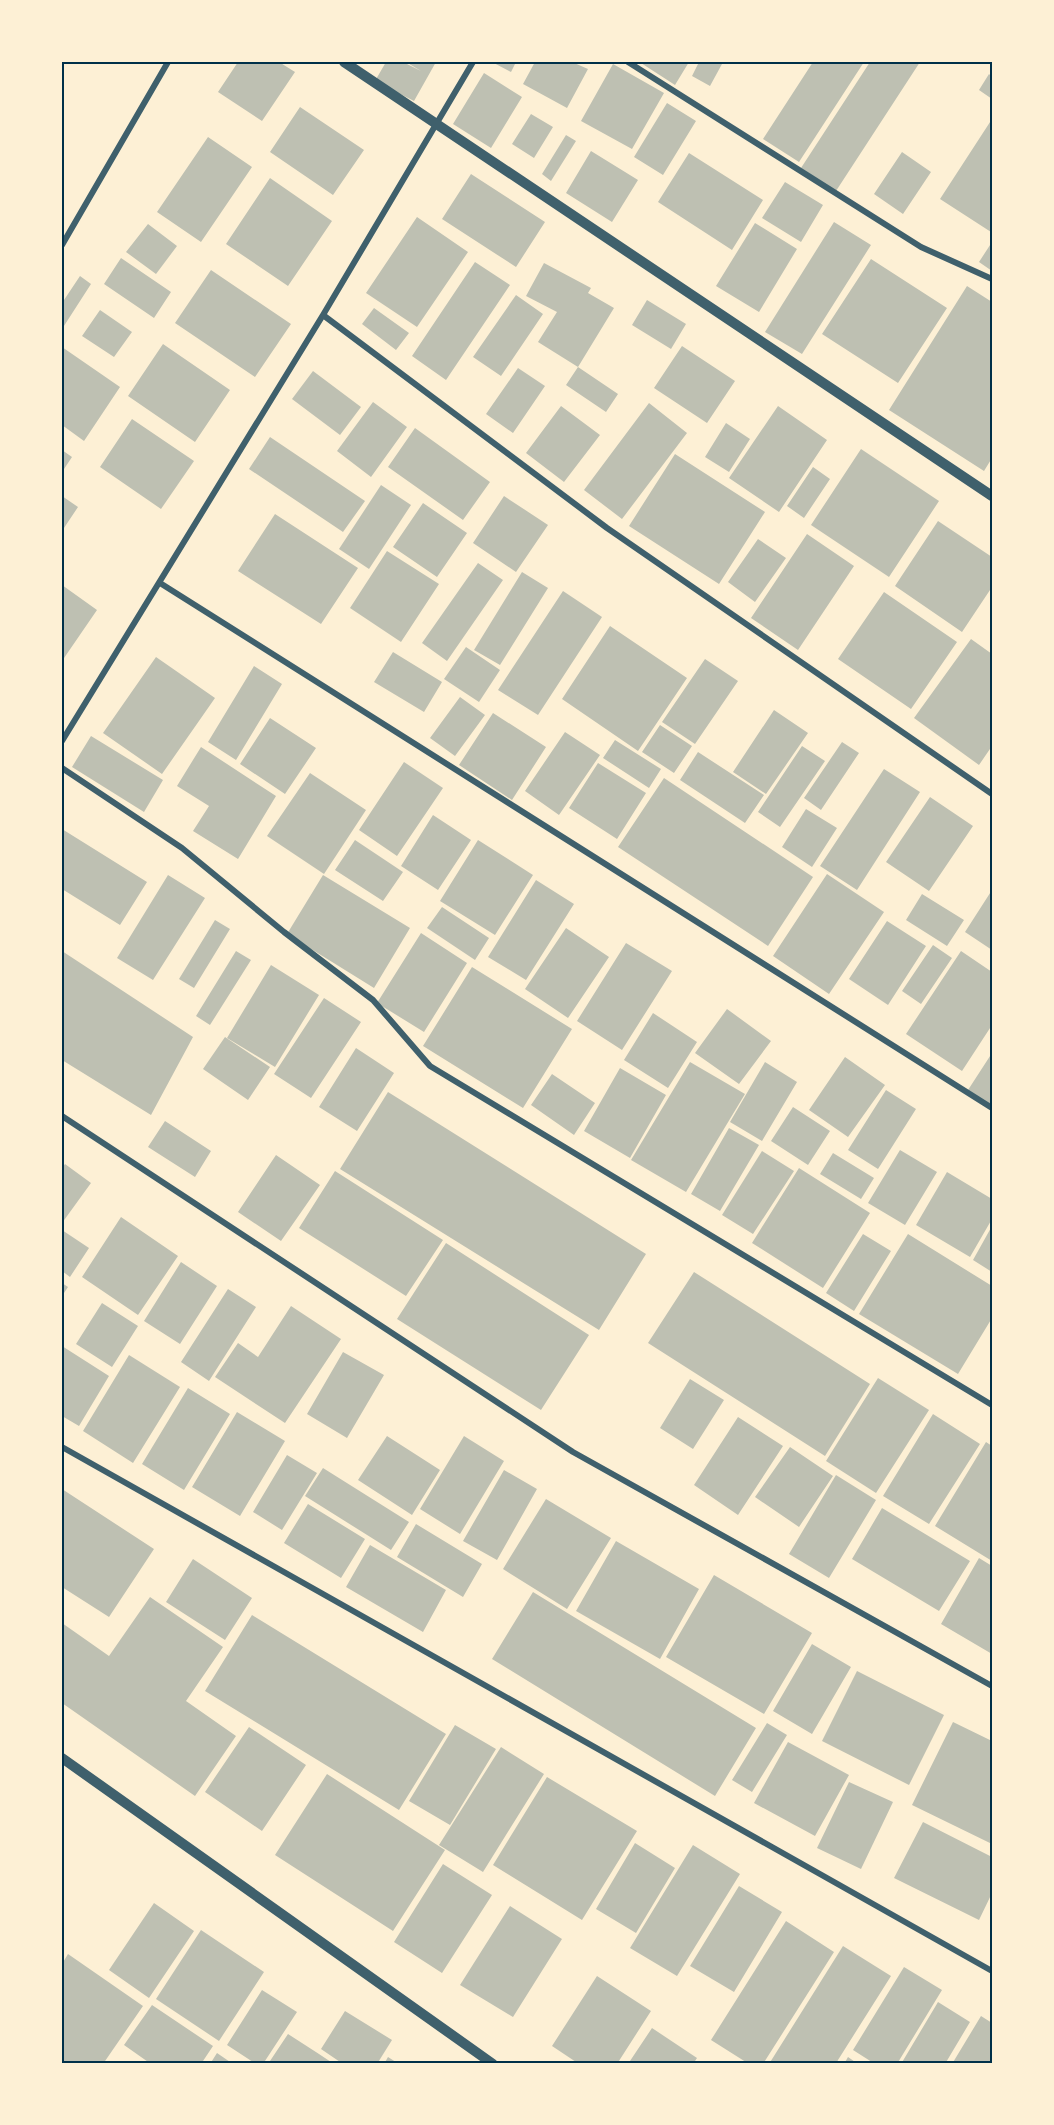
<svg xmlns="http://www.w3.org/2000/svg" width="1054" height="2125" viewBox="0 0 1054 2125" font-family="'Open Sans',sans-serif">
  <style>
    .building { fill: #bec0b2 }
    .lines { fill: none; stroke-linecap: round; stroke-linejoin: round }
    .minor { stroke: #3f606c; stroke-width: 6 }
    .tertiary { stroke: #3f606c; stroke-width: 10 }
    .neatline { fill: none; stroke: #003049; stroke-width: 2 }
  </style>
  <rect width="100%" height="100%" fill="#fdf0d5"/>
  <!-- building -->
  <path class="building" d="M238 62H279L295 72 262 121 218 92Z
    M386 62H403L421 71 406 62H436L414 101 375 81Z
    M492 62H516L511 72Z
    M535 62H572L588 69 567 108 523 84Z
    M642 62H689L675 85 641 63Z
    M699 62H717L722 64 710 86 692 76Z
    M813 62H864L799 162 763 139Z
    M870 62H920L836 191 801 168Z
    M613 64 664 93 632 149 581 121Z
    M484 73 522 97 491 148 453 124Z
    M989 74 992 77V99L979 90Z
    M667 103 696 121 663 175 634 157Z
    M300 107 364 150 333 195 270 152Z
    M531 114 553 127 534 158 512 144Z
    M992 119V230L991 232 940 199Z
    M566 135 576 141 551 181 542 174Z
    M208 137 252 167 201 242 157 212Z
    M591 151 638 180 612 222 566 193Z
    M902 152 931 172 903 214 874 194Z
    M689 153 763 200 732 250 658 202Z
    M471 174 545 222 516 267 442 219Z
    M270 178 332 221 288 286 226 244Z
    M785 182 823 205 801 242 762 218Z
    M417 217 468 252 417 327 366 293Z
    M834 222 871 245 802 354 765 332Z
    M755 223 797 249 759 312 716 286Z
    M148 224 177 246 156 274 126 252Z
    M992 242V271L979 262Z
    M121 258 171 292 154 318 104 284Z
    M871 259 947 308 898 383 822 334Z
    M475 262 510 285 446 380 412 356Z
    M544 263 591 288 588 293 614 308 578 367 618 394 606 412 566 385 578 367 538 342 557 312 526 296Z
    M211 270 291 324 255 377 175 323Z
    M80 276 91 284 62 329V303Z
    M967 286 992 302V458L984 471 889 410Z
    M516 295 543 314 501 376 473 357Z
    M647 300 686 324 671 349 632 325Z
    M374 308 409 333 396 350 362 324Z
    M100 310 132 332 114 357 82 336Z
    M163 344 230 390 195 442 128 396Z
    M682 346 735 381 707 423 654 388Z
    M62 347 120 387 84 441 62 425Z
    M518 368 545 386 513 433 486 414Z
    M313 371 361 407 340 435 292 399Z
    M373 402 407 427 371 477 337 451Z
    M649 403 687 433 622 519 584 490Z
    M561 406 600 435 564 482 526 453Z
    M778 406 827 440 779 512 729 478Z
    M132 419 194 461 161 509 100 467Z
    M726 423 750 439 729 472 705 457Z
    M415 428 490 482 463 520 388 467Z
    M270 437 365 501 343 532 249 469Z
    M861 449 939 501 889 577 811 525Z
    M62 450 72 457 62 472Z
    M675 454 765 512 719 584 629 526Z
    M813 467 830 479 804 518 787 506Z
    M381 485 411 505 369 569 339 549Z
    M62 496 78 507 62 531Z
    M504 496 548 525 516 572 473 543Z
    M423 503 467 533 437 577 393 547Z
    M275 514 358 568 321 624 238 571Z
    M938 521 992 557V587L962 632 895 586Z
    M807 534 854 566 798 650 751 618Z
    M758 539 786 558 755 602 728 582Z
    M387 551 439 584 401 642 350 608Z
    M478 563 503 580 447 661 422 643Z
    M522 572 548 588 500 665 474 650Z
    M62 585 97 610 62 661Z
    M563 591 602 617 538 715 498 690Z
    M884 592 957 642 911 709 838 659Z
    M610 626 687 678 638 751 562 699Z
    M971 639 992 654V746L979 765 914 718Z
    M466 647 500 670 479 702 444 679Z
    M393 652 442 682 424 712 374 682Z
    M156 657 215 698 162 774 103 733Z
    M705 659 738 681 695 744 662 722Z
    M254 666 282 684 236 760 208 742Z
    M460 697 485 715 455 756 430 738Z
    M774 710 808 733 766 794 733 772Z
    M493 713 546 747 512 800 459 765Z
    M270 718 316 748 285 794 240 764Z
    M660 725 692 746 674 773 642 752Z
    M565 732 600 755 559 815 525 791Z
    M91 736 163 780 144 812 72 767Z
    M615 740 661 769 649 788 603 758Z
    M842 742 859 753 821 810 804 798Z
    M802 746 825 761 780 827 758 812Z
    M201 747 276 796 238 859 193 831 209 806 177 786Z
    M698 752 764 795 745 823 680 780Z
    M404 762 443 788 397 856 359 830Z
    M598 763 646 793 617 839 569 808Z
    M884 769 920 792 857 890 820 866Z
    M310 773 366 810 324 874 267 836Z
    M664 778 813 877 768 946 618 847Z
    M930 797 973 826 929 891 886 862Z
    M806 809 837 828 812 867 782 847Z
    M433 815 471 840 438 890 401 866Z
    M62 829 147 882 120 925 62 889Z
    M355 840 403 872 383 901 335 870Z
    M478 840 533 875 495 935 440 901Z
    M827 874 884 912 829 994 773 956Z
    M168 875 205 898 153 980 117 958Z
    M323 875 410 928 374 988 287 934Z
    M536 880 574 904 526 980 488 957Z
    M992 890V950L965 932Z
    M922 894 964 920 947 946 906 920Z
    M442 907 489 938 475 960 427 928Z
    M215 920 230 929 194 988 179 979Z
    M887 921 926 946 888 1005 849 979Z
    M566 928 609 957 568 1018 525 989Z
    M421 933 467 963 424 1032 377 1003Z
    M626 943 672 971 622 1050 577 1021Z
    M933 945 952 958 921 1004 902 991Z
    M62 951 193 1037 151 1115 62 1060Z
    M236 951 251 960 210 1025 196 1016Z
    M961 951 992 972V1025L962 1071 906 1034Z
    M271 965 319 995 275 1067 227 1038Z
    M472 967 572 1029 523 1108 423 1046Z
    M324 998 361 1022 311 1098 274 1074Z
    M727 1009 771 1041 739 1084 695 1053Z
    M653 1013 697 1042 668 1088 624 1060Z
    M225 1037 270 1067 248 1100 203 1069Z
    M356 1048 394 1073 357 1131 319 1107Z
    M992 1053V1107L968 1090Z
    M845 1057 885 1085 848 1137 809 1110Z
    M690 1062 745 1094 686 1192 631 1160Z
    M765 1062 797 1082 762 1141 730 1122Z
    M620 1068 666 1095 630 1158 584 1131Z
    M552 1074 595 1103 574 1135 531 1105Z
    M886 1090 916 1109 878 1169 848 1150Z
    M388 1092 646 1254 599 1330 340 1169Z
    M793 1107 830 1131 808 1165 771 1141Z
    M165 1121 211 1151 195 1177 148 1147Z
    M729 1128 759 1145 720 1211 691 1194Z
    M900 1150 937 1172 905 1225 868 1203Z
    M762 1151 794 1171 753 1234 722 1215Z
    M833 1153 874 1178 861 1199 820 1174Z
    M276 1155 320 1185 281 1241 238 1212Z
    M65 1164 91 1183 62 1223V1168Z
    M799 1168 870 1213 823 1288 752 1243Z
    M335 1171 443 1240 406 1296 299 1228Z
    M947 1172 992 1199V1219L970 1257 916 1225Z
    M121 1217 178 1256 138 1315 82 1277Z
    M992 1226V1272L973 1260Z
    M62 1230 89 1248 70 1277 62 1271Z
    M863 1234 891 1251 854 1311 826 1293Z
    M908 1234 992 1286V1318L958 1374 859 1314Z
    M446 1243 589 1335 541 1410 397 1319Z
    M181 1262 217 1286 180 1344 144 1321Z
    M694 1272 870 1384 825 1456 648 1343Z
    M62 1283 68 1287 62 1296Z
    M228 1289 256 1307 209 1381 181 1362Z
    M102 1303 138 1326 112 1367 76 1344Z
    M291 1306 341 1339 285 1423 215 1377 238 1343 258 1357Z
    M62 1346 109 1376 79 1426 62 1416Z
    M343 1352 384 1375 347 1438 307 1414Z
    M129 1355 180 1387 133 1463 83 1431Z
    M878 1378 929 1410 876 1493 826 1461Z
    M690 1379 724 1400 693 1449 660 1428Z
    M188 1388 230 1414 184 1490 142 1464Z
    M237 1412 285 1441 240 1516 192 1487Z
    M933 1414 980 1444 929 1524 883 1496Z
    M738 1417 783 1446 738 1515 694 1485Z
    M387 1436 440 1470 412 1515 358 1480Z
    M464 1436 504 1461 460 1534 420 1509Z
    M986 1442 992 1446V1561L935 1526Z
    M790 1447 833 1476 799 1527 755 1497Z
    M287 1455 317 1473 282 1530 253 1512Z
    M323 1468 409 1522 391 1550 305 1496Z
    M504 1470 537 1489 497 1560 463 1541Z
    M836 1475 876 1500 829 1578 789 1554Z
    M62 1489 154 1549 109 1617 62 1587Z
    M546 1499 611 1538 567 1609 503 1569Z
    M308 1504 365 1539 341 1578 284 1543Z
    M882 1508 970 1561 939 1611 852 1559Z
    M416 1524 482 1564 463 1597 397 1557Z
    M616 1541 699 1589 660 1659 576 1611Z
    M370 1545 446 1590 423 1632 346 1587Z
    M979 1558 992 1566V1654L941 1624Z
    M193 1559 252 1598 225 1640 166 1602Z
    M714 1575 812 1633 764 1714 666 1657Z
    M533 1592 756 1728 715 1796 492 1659Z
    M150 1597 223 1647 186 1701 236 1736 195 1796 62 1703V1623L109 1656Z
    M252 1615 446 1734 399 1810 205 1691Z
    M812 1644 851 1667 812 1734 773 1711Z
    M857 1671 944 1715 909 1785 822 1741Z
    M953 1722 992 1741V1844L912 1805Z
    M767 1723 787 1735 752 1792 732 1780Z
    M455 1725 496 1749 450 1825 409 1801Z
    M249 1727 306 1765 262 1831 205 1792Z
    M788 1742 849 1775 815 1836 754 1803Z
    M501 1747 544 1774 483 1872 439 1845Z
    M327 1774 445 1850 393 1931 275 1855Z
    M547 1777 637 1831 582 1920 493 1865Z
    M849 1782 893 1802 861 1869 817 1848Z
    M923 1822 992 1857V1893L979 1920 894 1878Z
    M635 1843 675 1868 636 1933 596 1909Z
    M693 1845 740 1874 677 1976 630 1948Z
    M443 1864 492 1895 442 1973 394 1942Z
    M739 1886 782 1912 734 1992 690 1966Z
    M154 1903 194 1931 149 1998 109 1970Z
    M510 1906 562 1939 513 2017 460 1985Z
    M786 1921 834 1952 763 2064H749L711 2040Z
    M201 1930 264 1972 219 2041 156 1999Z
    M843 1946 891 1976 838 2060 836 2064H769Z
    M68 1954 143 2006 103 2064H67L62 2060V1964Z
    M904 1967 942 1990 897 2064H875L853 2050Z
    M597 1976 651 2011 617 2064H579L552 2046Z
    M262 1990 297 2012 263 2064H256L227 2045Z
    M938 2002 970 2022 945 2064H901Z
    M152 2005 213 2046 201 2064H151L124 2045Z
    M345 2011 392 2040 377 2064H343L321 2049Z
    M981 2016 992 2023V2064H952Z
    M652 2028 697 2058 693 2064H628Z
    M288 2034 319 2054 334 2064H268Z
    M217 2053 233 2064H210Z
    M388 2057 399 2064H384Z
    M848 2057 858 2064H844Z"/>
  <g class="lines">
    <!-- minor -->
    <path class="minor" d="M628 62 921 247 992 279
      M62 245 168 62
      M323 315 607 528 992 794
      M160 583 992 1108
      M62 741 323 315 473 62
      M62 768 182 848 284 932 373 1000 430 1066 992 1405
      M62 1116 573 1452 992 1686
      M62 1447 992 1971"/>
    <!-- tertiary -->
    <path class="tertiary" d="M344 62 992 496
      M62 1758 493 2064"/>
  </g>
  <!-- border -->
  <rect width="1054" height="2125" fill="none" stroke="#fdf0d5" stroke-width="126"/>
  <rect x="63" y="63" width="928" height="1999" class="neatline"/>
</svg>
